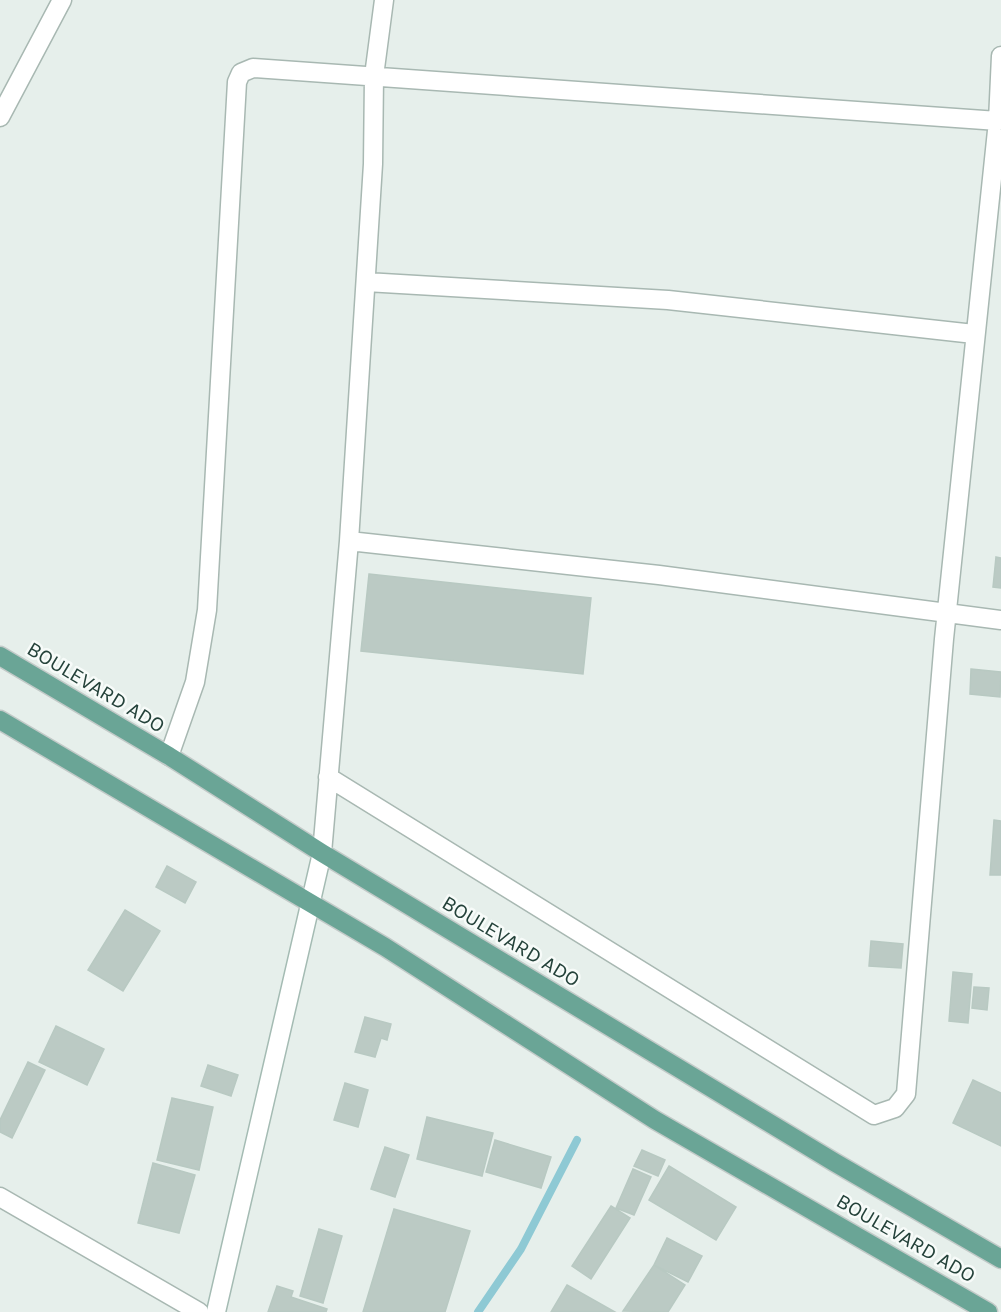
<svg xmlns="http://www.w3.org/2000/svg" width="1001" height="1312" viewBox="0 0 1001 1312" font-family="Karla,sans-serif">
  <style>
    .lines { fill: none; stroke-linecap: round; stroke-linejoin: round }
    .stream { stroke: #8ec9d4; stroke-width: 8 }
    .building { fill: #bbcac4; stroke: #b8c9c2; stroke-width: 1.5 }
    .street-casing { stroke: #a8b8b2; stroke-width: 21 }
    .secondary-casing { stroke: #a4bbb3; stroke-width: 21 }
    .primary-casing { stroke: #c2cac8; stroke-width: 21 }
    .street { stroke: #fff; stroke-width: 18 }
    .secondary { stroke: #fff; stroke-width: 18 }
    .primary { stroke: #6aa596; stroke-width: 18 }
    .labels { text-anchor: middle; stroke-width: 5; stroke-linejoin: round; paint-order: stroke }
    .street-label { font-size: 21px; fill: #24423a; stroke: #f7fbf9 }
  </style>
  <rect width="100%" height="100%" fill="#e6efeb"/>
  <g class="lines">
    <!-- stream -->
    <path class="stream" d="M478 1312 521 1249 577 1140"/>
  </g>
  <!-- building -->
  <path class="building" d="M996 557 1001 558V588L993 587Z
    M369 574 591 598 583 674 361 651Z
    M971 669 1001 672 1000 697 970 694Z
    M994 820 1001 821V875H990Z
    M167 866 196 882 185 903 156 887Z
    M125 910 160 931 123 991 88 970Z
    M871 941 903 944 901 968 869 966Z
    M953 972 972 974 968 1023 949 1021Z
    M974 987 989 988 987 1010 972 1008Z
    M365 1017 391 1024 387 1040 381 1038 375 1057 355 1052Z
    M56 1026 104 1049 87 1085 39 1062Z
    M28 1062 45 1070 12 1138 0 1132V1120Z
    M208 1065 238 1075 231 1096 201 1086Z
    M973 1080 1001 1093V1146L953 1123Z
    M345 1083 368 1090 358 1127 334 1120Z
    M172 1098 213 1107 199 1170 157 1160Z
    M427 1117 493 1133 482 1176 417 1159Z
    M495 1140 551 1157 541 1188 486 1172Z
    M385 1147 409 1155 395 1197 371 1189Z
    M642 1150 665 1160 658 1176 634 1166Z
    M153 1163 195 1175 179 1233 138 1223Z
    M669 1166 736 1207 716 1240 649 1200Z
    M633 1169 651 1177 634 1215 616 1208Z
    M611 1206 630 1218 591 1279 572 1266Z
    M394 1209 470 1231 445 1312H363Z
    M319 1229 342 1236 323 1303 300 1296Z
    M667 1238 702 1256 688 1282 654 1265Z
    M654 1265 685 1285 668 1312 623 1311Z
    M567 1285 615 1312H551Z
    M277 1286 293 1291 291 1297 327 1309 326 1312H268Z"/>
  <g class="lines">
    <defs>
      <path id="street" d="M0 117 62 0
        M366 282 668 300 974 334
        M349 541 659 575 1001 620
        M169 756 195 682 207 610 237 82 241 73 253 68 998 121
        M328 777 874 1115 895 1108 906 1094 944 639 998 121 1001 56
        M322 853 349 541 373 164 374 76 384 0
        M0 1197 199 1312"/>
      <path id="secondary" d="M216 1312 322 853"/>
      <path id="primary" d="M0 656 169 756 322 853 834 1162 1001 1259
        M0 720 385 947 655 1120 988 1312"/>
    </defs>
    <!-- street casing -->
    <use href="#street" class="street-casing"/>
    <!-- secondary casing -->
    <use href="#secondary" class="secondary-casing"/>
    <!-- primary casing -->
    <use href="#primary" class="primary-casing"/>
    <!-- street -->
    <use href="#street" class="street"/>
    <!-- secondary -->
    <use href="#secondary" class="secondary"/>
    <!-- primary -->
    <use href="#primary" class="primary"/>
  </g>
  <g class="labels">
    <!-- street labels -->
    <g class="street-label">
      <text transform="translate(96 687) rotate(31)" y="7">BOULEVARD ADO</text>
      <text transform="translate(511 941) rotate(31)" y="7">BOULEVARD ADO</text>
      <text transform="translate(906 1238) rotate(30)" y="7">BOULEVARD ADO</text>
    </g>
  </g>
</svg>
